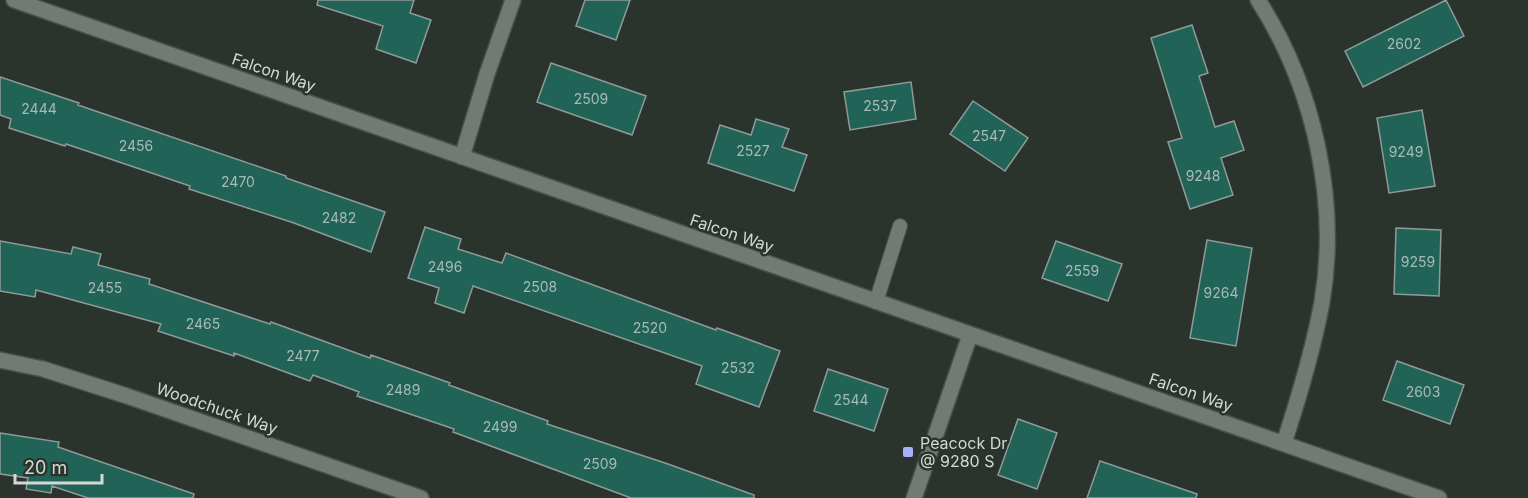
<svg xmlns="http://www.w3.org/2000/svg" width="1528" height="498" viewBox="0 0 1528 498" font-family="Inter,sans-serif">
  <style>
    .building { fill: #226357; stroke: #8f9b98; stroke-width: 1.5 }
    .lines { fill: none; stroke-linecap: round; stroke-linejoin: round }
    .lane-casing { stroke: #494f4a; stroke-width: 16 }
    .street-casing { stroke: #494f4a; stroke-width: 18 }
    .lane { stroke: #717a73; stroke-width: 14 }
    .street { stroke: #717a73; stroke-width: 15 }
    .poi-dot { fill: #a9b0fc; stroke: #2b332d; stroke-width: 2 }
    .labels { text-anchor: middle; stroke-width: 5; stroke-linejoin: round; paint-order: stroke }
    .number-label { font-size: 14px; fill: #a7bbb5 }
    .street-label { font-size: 16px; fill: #d3d8d4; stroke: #2b332d }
    .poi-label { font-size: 16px; fill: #d3d8d4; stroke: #2b332d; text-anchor: start }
  </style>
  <rect width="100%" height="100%" fill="#2b332d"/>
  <!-- building -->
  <path class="building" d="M318 0H414L410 13 431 20 416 63 376 49 383 26 317 5Z
    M585 0H630L616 40 576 26Z
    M1446 0 1464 36 1363 87 1345 51Z
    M1192 25 1208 73 1199 76 1215 127 1234 121 1244 150 1221 158 1233 195 1190 209 1168 142 1182 138 1151 38Z
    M551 63 646 96 632 135 537 102Z
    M0 77 79 103 78 105 286 176V178L385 212 371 252 294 223 189 189 190 186 66 144 65 146 9 128 11 119 0 115Z
    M911 82 916 119 850 130 844 92Z
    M973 101 1028 138 1005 171 950 134Z
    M1422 110 1435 186 1389 193 1377 118Z
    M756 119 789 129 782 147 807 155 794 191 708 163 720 125 751 135Z
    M425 227 461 239 458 249 502 263 506 253 716 330 717 328 780 351 759 407 696 384 702 366 473 286 464 313 435 303 439 288 408 278Z
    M1396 228 1441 230 1439 296 1394 294Z
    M1207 240 1252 248 1236 346 1190 338Z
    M0 241 71 254 73 247 101 254 98 265 150 279 149 284 270 324 271 322 370 358 371 355 450 383 449 385 548 421 547 424 668 464 754 495V498H631L453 432 454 429 357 396 359 392 313 375 310 381 234 353V356L158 331 161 324 36 290 35 297 0 291Z
    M1056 241 1122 264 1108 301 1042 278Z
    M1397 361 1464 385 1450 424 1383 400Z
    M828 369 888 389 874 431 814 411Z
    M1018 419 1057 433 1037 489 998 475Z
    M0 433 59 442 58 447 194 494 193 498H88L52 486 51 493 26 489 28 478 0 474Z
    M1100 461 1197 494 1196 498H1087Z"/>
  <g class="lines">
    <defs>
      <path id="lane" d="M876 302 900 226"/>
      <path id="street" d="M14 0 1439 498
        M1258 0C1314 87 1339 200 1322 302 1313 351 1299 397 1284 443
        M462 157 487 74 513 0
        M0 360 43 369 127 396 421 498
        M914 498 970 335"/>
    </defs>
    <!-- lane casing -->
    <use href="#lane" class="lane-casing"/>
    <!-- street casing -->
    <use href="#street" class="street-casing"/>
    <!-- lane -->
    <use href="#lane" class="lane"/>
    <!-- street -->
    <use href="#street" class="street"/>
  </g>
  <!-- markers -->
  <rect class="poi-dot" x="902" y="446" width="12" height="12" rx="3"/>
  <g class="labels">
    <!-- number labels -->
    <g class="number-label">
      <text x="1404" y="49">2602</text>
      <text x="591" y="104">2509</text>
      <text x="880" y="111">2537</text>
      <text x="39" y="114">2444</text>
      <text x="989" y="141">2547</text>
      <text x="136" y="151">2456</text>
      <text x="753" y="156">2527</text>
      <text x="1406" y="157">9249</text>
      <text x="1203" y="181">9248</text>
      <text x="238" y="187">2470</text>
      <text x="339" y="223">2482</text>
      <text x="1418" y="267">9259</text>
      <text x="445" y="272">2496</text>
      <text x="1082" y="276">2559</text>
      <text x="540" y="292">2508</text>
      <text x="105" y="293">2455</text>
      <text x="1221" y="298">9264</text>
      <text x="203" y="329">2465</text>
      <text x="650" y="333">2520</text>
      <text x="303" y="361">2477</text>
      <text x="738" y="373">2532</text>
      <text x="403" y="395">2489</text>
      <text x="1423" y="397">2603</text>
      <text x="851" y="405">2544</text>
      <text x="500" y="432">2499</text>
      <text x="600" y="469">2509</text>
    </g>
    <!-- street labels -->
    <g class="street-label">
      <text transform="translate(274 72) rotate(19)" y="6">Falcon Way</text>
      <text transform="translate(732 233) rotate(19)" y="6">Falcon Way</text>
      <text transform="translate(1191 392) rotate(19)" y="6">Falcon Way</text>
      <text transform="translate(217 408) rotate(19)" y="6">Woodchuck Way</text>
    </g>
    <!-- poi labels -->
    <g class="poi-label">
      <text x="920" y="449">Peacock Dr<tspan x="920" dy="18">@ 9280 S</tspan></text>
    </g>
  </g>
  <!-- scale -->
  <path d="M15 474v9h87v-9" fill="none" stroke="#d3d8d4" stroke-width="3"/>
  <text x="24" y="474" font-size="18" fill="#d3d8d4" stroke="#2b332d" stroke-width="4.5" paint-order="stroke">20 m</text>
</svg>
